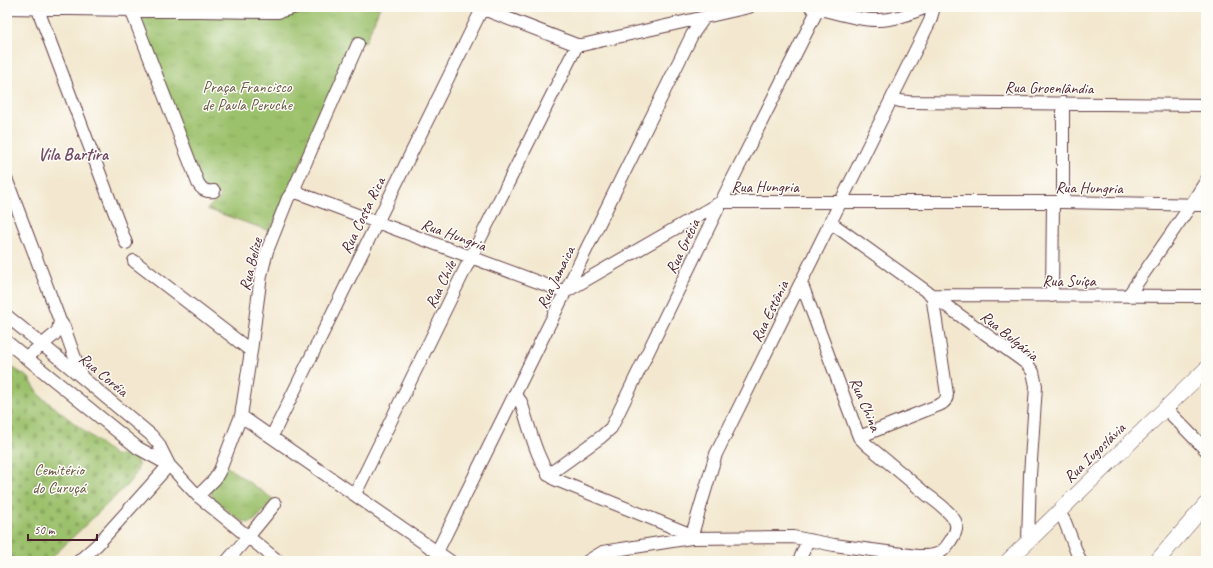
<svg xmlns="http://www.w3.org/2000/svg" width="1213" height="568" viewBox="0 0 1213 568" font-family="Caveat,sans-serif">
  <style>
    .cemetery { fill: url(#cemetery-stones); stroke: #73704c }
    .park { fill: url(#park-tufts); stroke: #73704c }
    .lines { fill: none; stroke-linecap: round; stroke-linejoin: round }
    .minor-casing { stroke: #633d44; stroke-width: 14 }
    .major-casing { stroke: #633d44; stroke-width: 16 }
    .minor { stroke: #fff; stroke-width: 12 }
    .major { stroke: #fff; stroke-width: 15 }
    .labels { text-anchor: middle; stroke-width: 3; stroke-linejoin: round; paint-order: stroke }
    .park-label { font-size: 16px; fill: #675842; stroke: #fdfcf7 }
    .street-label { font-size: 16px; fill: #4a1f2b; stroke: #fdfcf7 }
    .neighbourhood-label { font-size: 17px; font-weight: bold; fill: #744e68; stroke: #fdfcf7 }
  </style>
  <defs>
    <pattern id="cemetery-stones" width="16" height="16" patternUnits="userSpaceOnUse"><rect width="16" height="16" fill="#9cc16c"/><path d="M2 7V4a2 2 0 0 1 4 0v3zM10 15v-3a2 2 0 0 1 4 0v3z" fill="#88a55e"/></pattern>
    <pattern id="park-tufts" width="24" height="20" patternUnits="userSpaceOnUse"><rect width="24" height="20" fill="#9cc16c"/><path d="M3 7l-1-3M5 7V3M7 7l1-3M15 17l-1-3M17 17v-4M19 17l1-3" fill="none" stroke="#88a55e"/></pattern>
  </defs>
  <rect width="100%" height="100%" fill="#fdfcf7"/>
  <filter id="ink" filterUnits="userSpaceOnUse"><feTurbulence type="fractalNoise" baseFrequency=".025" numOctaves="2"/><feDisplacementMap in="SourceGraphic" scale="8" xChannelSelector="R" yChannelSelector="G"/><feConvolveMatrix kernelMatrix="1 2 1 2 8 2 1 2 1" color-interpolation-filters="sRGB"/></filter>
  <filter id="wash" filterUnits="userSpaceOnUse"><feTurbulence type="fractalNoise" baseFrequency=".012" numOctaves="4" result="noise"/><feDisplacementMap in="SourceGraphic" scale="16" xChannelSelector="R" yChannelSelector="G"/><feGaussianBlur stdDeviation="0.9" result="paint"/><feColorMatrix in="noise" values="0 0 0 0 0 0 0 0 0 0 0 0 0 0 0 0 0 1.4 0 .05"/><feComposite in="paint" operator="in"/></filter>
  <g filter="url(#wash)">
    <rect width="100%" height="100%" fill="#f3e8cf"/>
    <!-- cemetery -->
    <path class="cemetery" d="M7 364 29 378 40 396 116 456C127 452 142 456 137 471 135 476 130 481 127 485L48 561H7Z"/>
    <!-- park -->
    <path class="park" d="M313 7H380L365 43 356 41 270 231 207 209 220 197 218 193 200 187 131 9 281 20 284 17Z
      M226 466 273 499C268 505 259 518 252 522 241 527 220 503 212 496L211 490Z"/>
  </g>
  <g filter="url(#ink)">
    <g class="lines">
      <defs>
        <path id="minor" d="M37 7 126 243
          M130 7 198 183C202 190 206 192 214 191
          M478 7 577 45H582L749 7
          M811 7C832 11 859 21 879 20 896 20 911 13 927 7
          M7 8 267 12H278L296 7
          M892 99 900 101 908 102 1206 105
          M1063 103V202
          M7 181 60 321 64 327 81 375
          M293 191 565 292 721 202H1063L1206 205
          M830 222 1019 358 1027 364 1033 372 1036 386 1030 475 1028 541
          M134 261 251 351
          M1052 296 1053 202
          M1128 296 1191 205 1206 181
          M7 316 72 369 151 435 158 443 169 465 198 496 278 561
          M7 342 138 448 169 465
          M26 358 54 335 58 330 60 321
          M515 394 521 402C528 422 538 467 554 479L692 535
          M1166 409 1206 450
          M241 416 450 561
          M272 436 483 7
          M859 437 939 405C944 403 947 400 947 394L932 295 1206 296
          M548 475 601 437 611 428 721 202 818 9
          M355 494 471 257 577 45
          M198 496 215 479 220 470 241 416 251 351 261 275 267 251 288 198 293 191 358 44
          M1059 512 1065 522 1080 561
          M691 538 793 537 834 545 917 556C931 556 940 557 949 543 953 537 959 529 955 521 949 510 935 501 926 494 906 477 887 461 867 445L859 437 801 282
          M437 552 692 35 704 18
          M79 561 97 545 169 465
          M227 561 248 537 275 504
          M588 561 603 552 691 538 716 454 930 21 934 7
          M799 561 808 540"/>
        <path id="major" d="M1008 561 1206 369
          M1157 561 1206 504"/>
      </defs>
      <!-- minor casing -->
      <use href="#minor" class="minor-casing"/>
      <!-- major casing -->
      <use href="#major" class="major-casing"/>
      <!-- minor -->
      <use href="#minor" class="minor"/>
      <!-- major -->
      <use href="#major" class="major"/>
    </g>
  </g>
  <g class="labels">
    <!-- park labels -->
    <g class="park-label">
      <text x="247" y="92">Praça Francisco<tspan x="247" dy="18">de Paula Peruche</tspan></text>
      <text x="59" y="475">Cemitério<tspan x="59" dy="18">do Curuçá</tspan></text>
    </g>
    <!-- street labels -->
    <g class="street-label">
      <text transform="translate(1049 87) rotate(1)" y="6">Rua Groenlândia</text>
      <text x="765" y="192">Rua Hungria</text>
      <text transform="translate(1089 187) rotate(1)" y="6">Rua Hungria</text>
      <text transform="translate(362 215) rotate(-64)" y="6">Rua Costa Rica</text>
      <text transform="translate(454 234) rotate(20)" y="6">Rua Hungria</text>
      <text transform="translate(682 246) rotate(-64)" y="6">Rua Grécia</text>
      <text transform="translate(250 264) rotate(-76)" y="6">Rua Belize</text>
      <text transform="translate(555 277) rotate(-64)" y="6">Rua Jamaica</text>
      <text x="1069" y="286">Rua Suíça</text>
      <text transform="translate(440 284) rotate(-64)" y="6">Rua Chile</text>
      <text transform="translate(769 311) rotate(-64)" y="6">Rua Estônia</text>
      <text transform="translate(1010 335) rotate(39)" y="6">Rua Bulgária</text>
      <text transform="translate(104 374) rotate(40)" y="6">Rua Coréia</text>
      <text transform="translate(866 404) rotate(67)" y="6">Rua China</text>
      <text transform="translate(1094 452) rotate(-44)" y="6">Rua Iugoslávia</text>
    </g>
    <!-- neighbourhood labels -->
    <g class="neighbourhood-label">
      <text x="73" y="160">Vila Bartira</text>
    </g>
  </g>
  <!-- margin -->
  <rect width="1213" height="568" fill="none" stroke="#fdfcf7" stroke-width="24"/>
  <!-- scale -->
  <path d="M28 534v6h69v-6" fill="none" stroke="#4a1f2b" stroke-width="2"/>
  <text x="34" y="534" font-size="12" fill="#4a1f2b" stroke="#fdfcf7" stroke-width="3" paint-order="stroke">50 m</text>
</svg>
